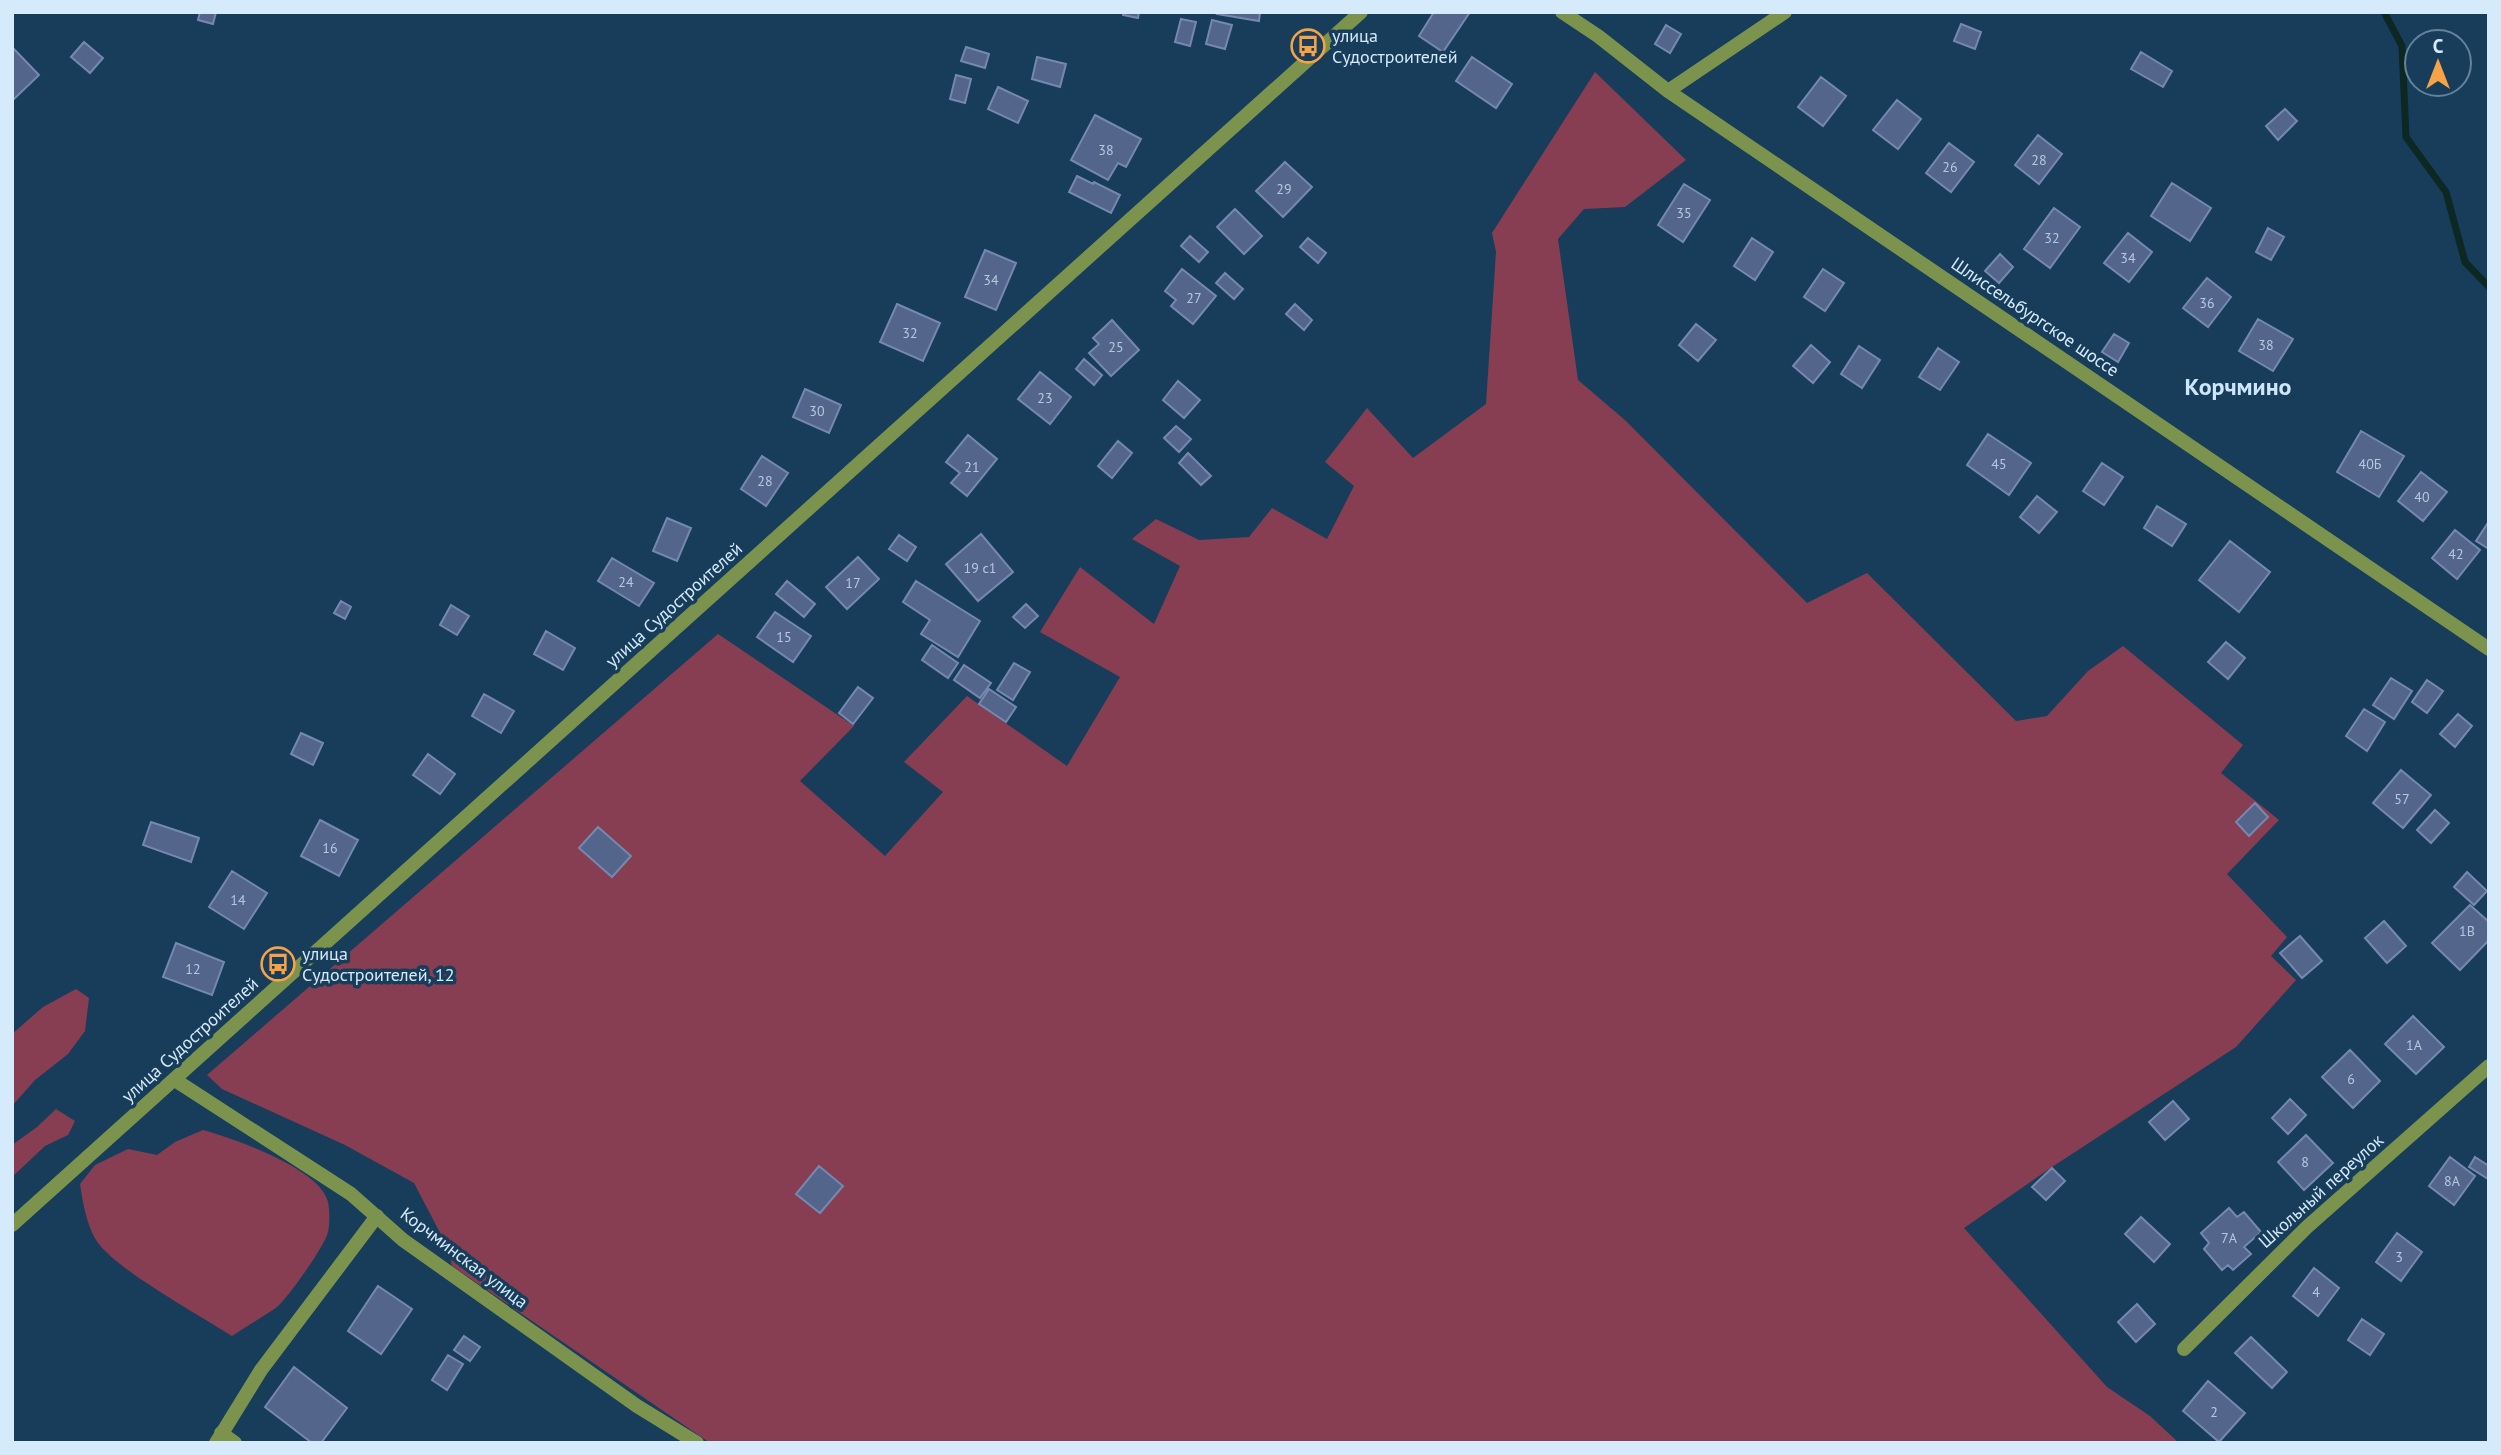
<svg xmlns="http://www.w3.org/2000/svg" width="2501" height="1455" viewBox="0 0 2501 1455" font-family="'PT Sans',sans-serif">
  <style>
    .green { fill: #873e52 }
    .lines { fill: none; stroke-linecap: round; stroke-linejoin: round }
    .stream { stroke: #0d2723; stroke-width: 7 }
    .building { fill: #53658b; stroke: #7588b0; stroke-width: 2 }
    .minor { stroke: #7b934d; stroke-width: 14 }
    .labels { text-anchor: middle; stroke-width: 7; stroke-linejoin: round; paint-order: stroke }
    .number-label { font-size: 14px; fill: #b4c9df }
    .poi-label { font-size: 18px; fill: #d5eafb; stroke: #183d5a; text-anchor: start }
    .street-label { font-size: 18px; fill: #d5eafb; stroke: #183d5a }
    .district-label { font-size: 24px; font-weight: bold; fill: #cee6fb; stroke: #183d5a }
  </style>
  <rect width="100%" height="100%" fill="#183d5a"/>
  <!-- green -->
  <path class="green" d="M1595 72 1686 160 1625 207 1584 209 1558 239 1578 380 1626 421 1807 603 1867 573 2016 721 2047 716 2088 671 2123 646 2243 745 2221 773 2279 820 2227 874 2287 937 2271 956 2296 980 2236 1047 2052 1167 1964 1228 2107 1387 2150 1416 2179 1443H710L452 1266 448 1248 414 1183 345 1145 222 1089 207 1075 718 634 854 726 800 781 885 856 943 792 904 762 967 696 1067 766 1120 677 1040 632 1080 567 1154 624 1180 566 1132 539 1156 519 1199 540 1249 537 1272 508 1327 539 1354 486 1325 462 1367 408 1413 458 1486 404 1496 252 1492 233Z
    M76 989 89 998 85 1031 68 1054 35 1080 12 1106V1034L43 1007Z
    M56 1109 75 1121 68 1135 45 1146 12 1177V1145L37 1127Z
    M203 1130C233 1138 317 1168 327 1199 330 1206 330 1224 328 1232 326 1244 288 1298 277 1307 263 1317 247 1326 232 1336 201 1316 113 1268 96 1240 86 1223 83 1203 80 1184L95 1165 128 1149 157 1155 175 1142Z"/>
  <g class="lines">
    <!-- stream -->
    <path class="stream" d="M2384 12 2402 46 2406 137 2446 192 2465 262 2489 287"/>
  </g>
  <!-- building -->
  <path class="building" d="M200 12H216L213 24 198 20Z
    M1123 12H1139L1138 18 1123 15Z
    M1218 12H1260L1259 21 1217 14Z
    M1434 12H1470L1443 52 1419 36Z
    M1181 19 1196 22 1190 46 1175 42Z
    M1212 20 1232 25 1225 49 1206 44Z
    M1961 24 1981 32 1975 49 1954 41Z
    M1666 25 1681 34 1670 53 1655 44Z
    M84 42 103 58 90 73 71 57Z
    M12 47 39 75 12 101Z
    M966 47 989 54 985 68 961 61Z
    M2141 52 2172 71 2163 87 2131 69Z
    M1037 57 1066 64 1060 87 1032 79Z
    M1472 57 1512 84 1496 108 1456 81Z
    M956 75 971 79 965 103 950 99Z
    M1821 77 1846 96 1823 126 1798 107Z
    M998 87 1028 101 1018 123 988 109Z
    M1897 100 1921 119 1898 149 1873 130Z
    M2285 109 2297 121 2278 140 2266 126Z
    M1095 115 1141 139 1126 167 1118 163 1108 180 1071 160Z
    M2038 135 2062 154 2039 184 2015 165Z
    M1949 143 1974 162 1951 192 1926 173Z
    M1285 162 1312 187 1283 217 1256 191Z
    M1077 176 1093 184 1094 182 1120 195 1111 213 1069 192Z
    M2172 183 2211 208 2190 241 2151 216Z
    M1684 184 1710 200 1683 242 1658 225Z
    M2054 208 2080 227 2050 268 2024 249Z
    M1235 209 1262 236 1244 254 1217 227Z
    M2268 228 2284 237 2271 260 2256 252Z
    M2128 233 2152 252 2129 282 2104 263Z
    M1190 236 1208 252 1199 262 1181 246Z
    M1308 238 1326 253 1318 263 1300 247Z
    M1752 238 1773 252 1755 280 1734 266Z
    M985 250 1016 263 996 310 965 297Z
    M2000 254 2013 267 1999 283 1985 271Z
    M1182 269 1216 296 1193 324 1171 306 1176 300 1165 291Z
    M1823 269 1844 283 1825 311 1804 297Z
    M1225 273 1243 289 1234 299 1216 283Z
    M2207 278 2231 297 2208 327 2183 308Z
    M897 304 940 323 923 361 880 342Z
    M1295 304 1312 320 1304 330 1286 314Z
    M2258 319 2293 339 2273 371 2239 351Z
    M1112 320 1139 350 1111 376 1089 353 1099 344 1093 338Z
    M1696 324 1716 340 1698 361 1679 345Z
    M2114 334 2129 343 2118 362 2102 352Z
    M1811 345 1830 362 1813 383 1793 366Z
    M1859 346 1880 360 1862 388 1841 374Z
    M1938 348 1959 362 1940 390 1919 377Z
    M1084 359 1102 375 1094 385 1076 369Z
    M1040 372 1071 397 1050 424 1018 399Z
    M1178 381 1200 400 1184 418 1163 400Z
    M805 389 841 405 829 433 793 417Z
    M1176 426 1191 439 1179 452 1164 438Z
    M2361 431 2404 456 2379 497 2337 472Z
    M1988 434 2031 463 2009 495 1967 465Z
    M968 435 997 459 967 496 951 483 960 473 946 462Z
    M1118 441 1132 453 1112 478 1098 466Z
    M1188 453 1211 476 1201 485 1179 463Z
    M762 456 788 473 766 506 741 489Z
    M2102 463 2123 477 2104 505 2083 491Z
    M2421 472 2447 492 2423 521 2398 501Z
    M2037 496 2057 512 2039 533 2020 517Z
    M2157 506 2186 524 2172 546 2144 528Z
    M667 518 691 528 677 561 653 551Z
    M2489 521V549L2476 541Z
    M2455 530 2480 550 2457 579 2432 558Z
    M981 534 1013 572 978 601 946 564Z
    M899 535 916 547 907 561 889 549Z
    M2230 541 2270 572 2239 612 2199 580Z
    M858 557 879 579 847 609 826 587Z
    M612 558 654 583 639 606 598 581Z
    M787 581 815 604 804 617 776 594Z
    M916 581 980 621 958 657 921 634 930 620 903 602Z
    M341 601 351 607 345 619 334 613Z
    M1026 604 1038 616 1025 628 1013 617Z
    M451 605 469 616 457 635 440 625Z
    M775 612 811 636 793 662 757 637Z
    M546 631 575 648 563 670 534 654Z
    M2226 642 2245 658 2228 679 2208 662Z
    M932 645 958 663 948 678 922 660Z
    M1014 663 1030 672 1013 700 997 690Z
    M964 665 991 683 980 698 954 680Z
    M2391 678 2412 691 2394 719 2373 705Z
    M2427 680 2443 691 2427 713 2412 702Z
    M858 687 873 698 853 724 839 713Z
    M989 689 1016 707 1006 722 979 704Z
    M484 694 514 711 501 733 472 716Z
    M2364 709 2385 722 2367 751 2346 736Z
    M2458 714 2472 726 2455 747 2440 734Z
    M301 733 323 743 313 765 291 754Z
    M428 754 455 774 440 794 413 775Z
    M2401 770 2431 795 2403 828 2373 803Z
    M2255 803 2268 817 2249 836 2236 822Z
    M2435 810 2449 823 2431 843 2417 830Z
    M320 820 358 840 339 876 301 856Z
    M151 822 199 838 191 862 143 845Z
    M598 827 631 856 612 877 579 848Z
    M232 871 267 893 244 929 209 907Z
    M2467 872 2487 891 2474 905 2454 887Z
    M2470 905 2489 922V940L2460 970 2432 943Z
    M2384 921 2406 946 2387 963 2365 938Z
    M2300 936 2322 961 2302 978 2280 953Z
    M176 943 224 962 212 995 163 977Z
    M2413 1016 2444 1047 2416 1074 2385 1044Z
    M2350 1050 2380 1081 2353 1108 2322 1077Z
    M2290 1099 2306 1115 2288 1134 2272 1118Z
    M2173 1101 2189 1119 2165 1140 2149 1122Z
    M2306 1135 2333 1163 2304 1190 2278 1162Z
    M2450 1157 2475 1176 2454 1205 2429 1186Z
    M2475 1157 2489 1166 2488 1179 2469 1167Z
    M819 1166 843 1186 820 1213 796 1194Z
    M2052 1168 2065 1181 2046 1200 2032 1187Z
    M2229 1208 2237 1217 2244 1212 2261 1232 2244 1247 2251 1254 2233 1270 2228 1265 2222 1270 2204 1249 2209 1243 2201 1233Z
    M2141 1217 2170 1244 2154 1262 2125 1234Z
    M2397 1233 2422 1252 2401 1281 2376 1262Z
    M2314 1268 2339 1288 2318 1316 2293 1296Z
    M378 1286 412 1309 381 1354 348 1331Z
    M2137 1304 2155 1324 2136 1342 2118 1322Z
    M2362 1319 2384 1334 2370 1355 2348 1340Z
    M464 1336 480 1347 470 1361 454 1350Z
    M2251 1337 2287 1372 2272 1388 2235 1353Z
    M448 1355 463 1364 447 1390 432 1380Z
    M294 1367 347 1408 321 1443H312L265 1407Z
    M2208 1381 2245 1413 2219 1442 2183 1411Z"/>
  <g class="lines">
    <!-- minor -->
    <path class="minor" d="M1562 12 1598 36 1668 91 2489 649
      M1668 91 1785 12
      M175 1080 351 1194 403 1240 637 1406 697 1443
      M12 1225 1361 12
      M2184 1349 2307 1227 2489 1066
      M221 1433 235 1443
      M216 1443 261 1370 377 1216"/>
  </g>
  <!-- icons -->
  <defs>
    <symbol id="bus-ring" viewBox="-11 -11 22 22"><circle r="9.5" fill="#183d5a" stroke="#f6a247" stroke-width="1.5"/><path d="M-5-6H5V4H4V6H2V4H-2V6H-4V4H-5ZM-3.5-4V0h7V-4ZM-3.5 1.2v1.5H-2V1.2ZM2 1.2v1.5H3.5V1.2Z" fill="#f6a247"/></symbol>
  </defs>
  <g fill-rule="evenodd">
    <use href="#bus-ring" x="1289" y="27" width="38" height="38"/>
    <use href="#bus-ring" x="259" y="945" width="38" height="38"/>
  </g>
  <g class="labels">
    <!-- number labels -->
    <g class="number-label">
      <text x="1106" y="155">38</text>
      <text x="2039" y="165">28</text>
      <text x="1950" y="172">26</text>
      <text x="1284" y="194">29</text>
      <text x="1684" y="218">35</text>
      <text x="2052" y="243">32</text>
      <text x="2128" y="263">34</text>
      <text x="991" y="285">34</text>
      <text x="1194" y="303">27</text>
      <text x="2207" y="308">36</text>
      <text x="910" y="338">32</text>
      <text x="2266" y="350">38</text>
      <text x="1116" y="352">25</text>
      <text x="1045" y="403">23</text>
      <text x="817" y="416">30</text>
      <text x="1999" y="469">45</text>
      <text x="2370" y="469">40Б</text>
      <text x="972" y="472">21</text>
      <text x="765" y="486">28</text>
      <text x="2422" y="502">40</text>
      <text x="2456" y="559">42</text>
      <text x="980" y="573">19 с1</text>
      <text x="626" y="587">24</text>
      <text x="853" y="588">17</text>
      <text x="784" y="642">15</text>
      <text x="2402" y="804">57</text>
      <text x="330" y="853">16</text>
      <text x="238" y="905">14</text>
      <text x="2467" y="936">1В</text>
      <text x="193" y="974">12</text>
      <text x="2414" y="1050">1А</text>
      <text x="2351" y="1084">6</text>
      <text x="2305" y="1167">8</text>
      <text x="2452" y="1186">8А</text>
      <text x="2229" y="1243">7А</text>
      <text x="2399" y="1262">3</text>
      <text x="2316" y="1297">4</text>
      <text x="2214" y="1417">2</text>
    </g>
    <!-- poi labels -->
    <g class="poi-label">
      <text x="1332" y="42">улица<tspan x="1332" dy="21">Судостроителей</tspan></text>
      <text x="302" y="960">улица<tspan x="302" dy="21">Судостроителей, 12</tspan></text>
    </g>
    <!-- street labels -->
    <g class="street-label">
      <text transform="translate(2035 317) rotate(34)" y="6">Шлиссельбургское шоссе</text>
      <text transform="translate(674 605) rotate(-42)" y="6">улица Судостроителей</text>
      <text transform="translate(190 1040) rotate(-42)" y="6">улица Судостроителей</text>
      <text transform="translate(2321 1191) rotate(-42)" y="6">Школьный переулок</text>
      <text transform="translate(464 1258) rotate(37)" y="6">Корчминская улица</text>
    </g>
    <!-- district labels -->
    <g class="district-label">
      <text x="2238" y="395">Корчмино</text>
    </g>
  </g>
  <!-- border -->
  <rect width="2501" height="1455" fill="none" stroke="#d5eafb" stroke-width="28"/>
  <!-- north arrow -->
  <g transform="translate(2438 63)"><circle r="33" fill="#183d5a" stroke="#64829a" stroke-width="2"/>
  <path d="M0-5L12 26L0 18L-12 26Z" fill="#f6a247"/>
  <text y="-10" font-size="19" font-weight="bold" text-anchor="middle" fill="#d5eafb">С</text>
  </g>
</svg>
